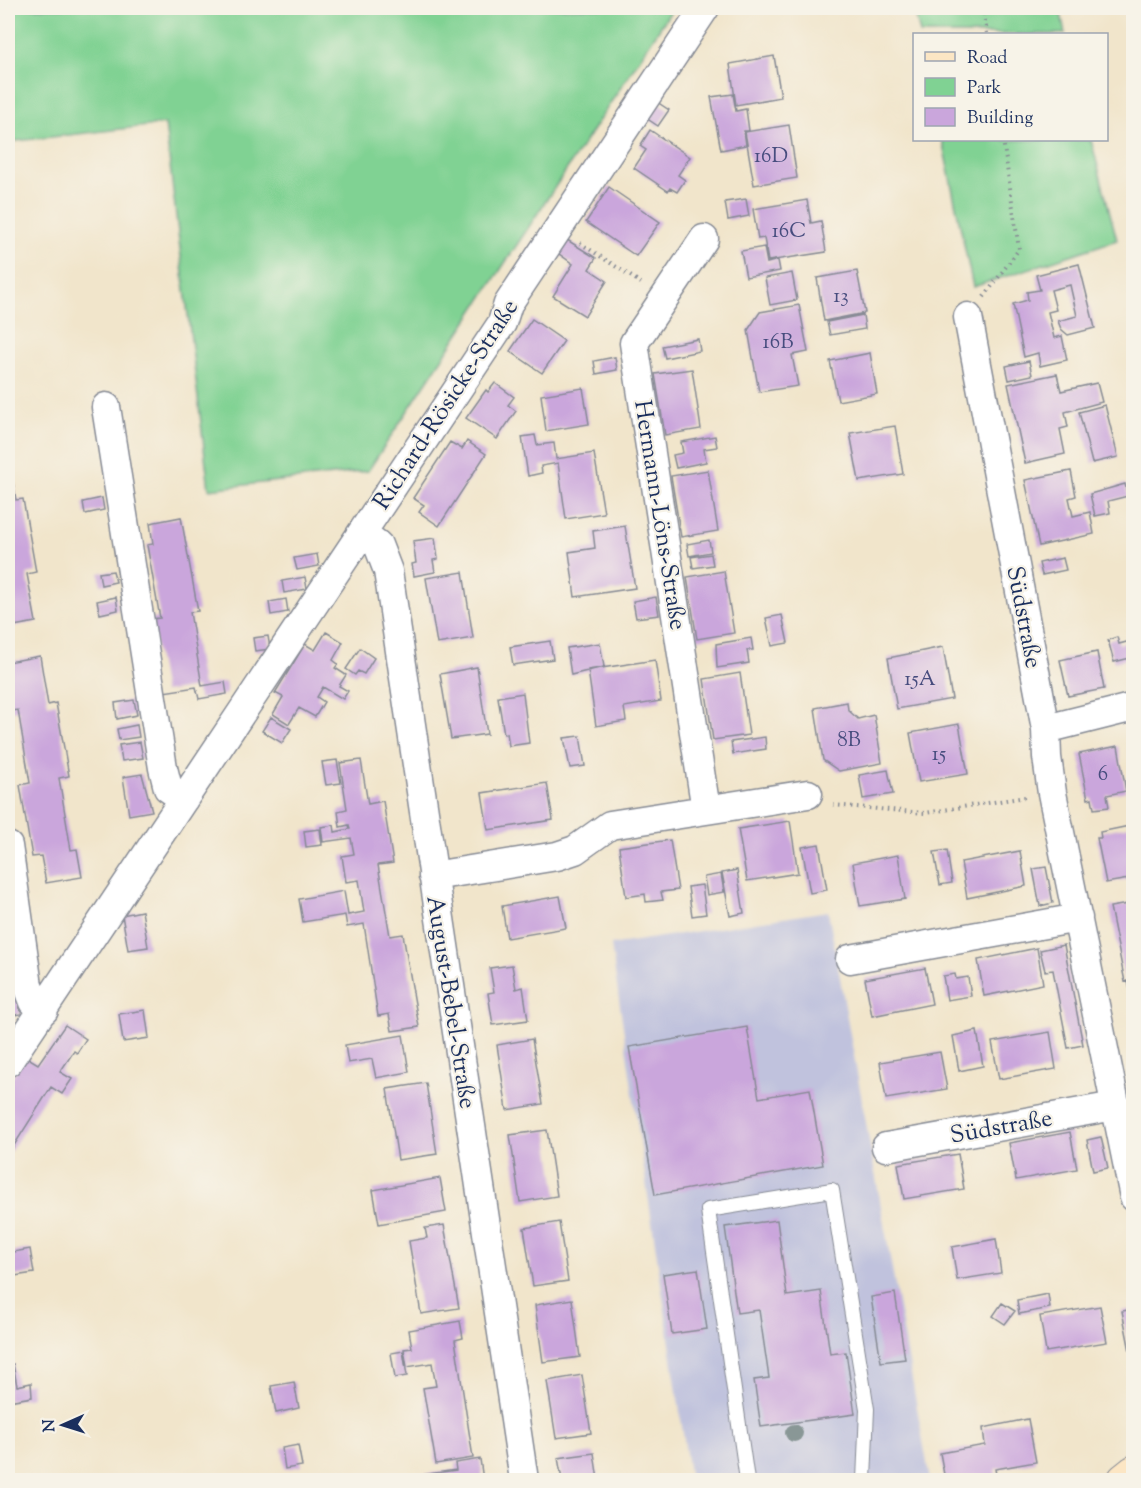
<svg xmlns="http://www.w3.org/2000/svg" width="1141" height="1488" viewBox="0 0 1141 1488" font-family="'Sorts Mill Goudy',serif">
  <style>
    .industrial { fill: #c0c2dd }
    .green { fill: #80d293; stroke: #4e8078; stroke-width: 1.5 }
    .building { fill: #caa6dc }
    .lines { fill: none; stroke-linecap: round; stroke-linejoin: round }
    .service-casing { stroke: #868a94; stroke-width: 16 }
    .minor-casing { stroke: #868a94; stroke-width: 31 }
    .secondary-casing { stroke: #868a94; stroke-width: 35 }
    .path { stroke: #868a94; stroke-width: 4; stroke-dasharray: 1.5 4.5; stroke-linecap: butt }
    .service { stroke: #fff; stroke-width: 14 }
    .minor { stroke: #fff; stroke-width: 28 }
    .secondary { stroke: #fce6c4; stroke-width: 33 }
    .tree { fill: #899796 }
    .labels { text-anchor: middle; stroke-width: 4.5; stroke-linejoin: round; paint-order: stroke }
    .number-label { font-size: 21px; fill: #474d7e }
    .street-label { font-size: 24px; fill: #1b2f5e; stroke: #f7f3e8 }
  </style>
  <rect width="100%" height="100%" fill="#f7f3e8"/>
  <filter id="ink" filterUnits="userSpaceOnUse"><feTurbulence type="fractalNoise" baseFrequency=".0167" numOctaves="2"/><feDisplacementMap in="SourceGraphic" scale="12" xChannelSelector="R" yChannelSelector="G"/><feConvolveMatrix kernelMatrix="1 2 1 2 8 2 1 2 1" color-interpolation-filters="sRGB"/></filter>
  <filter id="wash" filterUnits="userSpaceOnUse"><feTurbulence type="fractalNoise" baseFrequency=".008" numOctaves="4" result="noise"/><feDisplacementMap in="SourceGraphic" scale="24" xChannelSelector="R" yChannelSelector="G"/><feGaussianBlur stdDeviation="1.35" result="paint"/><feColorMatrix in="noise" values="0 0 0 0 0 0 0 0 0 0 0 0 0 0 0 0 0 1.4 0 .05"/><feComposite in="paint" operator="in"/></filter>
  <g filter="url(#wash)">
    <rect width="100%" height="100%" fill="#f1e5cb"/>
    <!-- industrial -->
    <path class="industrial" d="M828 911 930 1480H690L611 945Z"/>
    <!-- green -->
    <path class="green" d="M8 8H673L368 471 209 489 165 124 8 142Z
      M914 8H1060L1065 34H920Z
      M942 140H1091L1117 240 973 287Z"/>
    <g id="blocks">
      <!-- building -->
      <path class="building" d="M774 56 781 97 736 105 730 64Z
        M733 94 736 111 746 109 749 131H744L746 145 721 150 711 97Z
        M654 100 669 110 658 126 643 116Z
        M789 125 797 178 754 185 745 132Z
        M650 130 690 157 678 175 685 180 677 192 670 188 668 191 634 168 646 150 640 146Z
        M609 187 660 222 636 256 586 222Z
        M746 199 749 216 728 220 725 202Z
        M807 200 811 223 821 221 826 252 768 261 764 238 758 239 753 209Z
        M564 238 596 258 589 269 607 281 585 316 553 296 573 264 555 251Z
        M764 247 767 263 778 260 780 271 746 277 741 251Z
        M1079 264 1095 328 1068 335 1061 329 1058 321 1077 316 1070 285 1051 290 1056 310 1048 312 1054 338 1062 336 1067 360 1040 366 1038 353 1024 357 1013 304 1028 300 1027 292 1040 290 1036 275Z
        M857 271 865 313 824 321 817 278Z
        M792 273 797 300 770 305 765 278Z
        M799 305 808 352 792 355 798 386 759 392 748 330 760 312Z
        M863 315 865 329 830 335 827 322Z
        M532 319 564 341 542 373 510 351Z
        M698 339 700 351 665 358 662 346Z
        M870 353 877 394 838 401 830 361Z
        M615 357 617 370 596 374 594 361Z
        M1029 361 1032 375 1009 380 1006 366Z
        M692 369 701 429 665 435 655 374Z
        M1057 374 1061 391 1097 383 1102 402 1065 412 1068 427 1060 429 1065 454 1025 463 1008 384Z
        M495 383 514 397 508 405 516 411 497 439 466 418 486 390 488 392Z
        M583 388 589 424 546 431 541 395Z
        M1105 405 1118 457 1092 463 1079 412Z
        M895 426 903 474 859 481 850 433Z
        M535 435 537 445 554 443 556 459 594 453 604 513 566 519 558 463 541 466 542 473 528 476 522 437Z
        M715 436 717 447 704 449 706 462 676 468 673 455 683 453 681 442Z
        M467 441 486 454 439 526 419 512 424 505 413 498 450 442 462 449Z
        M9 457 16 500 23 499 36 572 27 574 36 622 8 627Z
        M708 470 718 531 681 537 671 476Z
        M1071 471 1076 496 1069 498 1073 516 1090 512 1094 534 1039 546 1025 480Z
        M1125 484 1128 496 1108 501 1110 513 1095 516 1090 494Z
        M102 498 104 510 85 514 83 502Z
        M181 517 198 611 190 612 202 686 225 682 227 694 199 699 196 687 164 692 151 619 160 618 147 545 153 544 150 523Z
        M625 526 635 588 575 597 569 552 595 548 593 531Z
        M435 538 438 559 433 560 435 572 414 576 412 564 416 563 413 541Z
        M709 540 711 552 689 556 687 544Z
        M317 554 319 566 297 570 294 558Z
        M711 554 713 565 693 568 691 557Z
        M1063 558 1066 570 1042 575 1039 563Z
        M113 571 116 582 101 585 99 573Z
        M724 571 734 633 697 639 687 577Z
        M463 572 473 638 437 644 426 578Z
        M305 577 307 589 284 593 282 581Z
        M116 597 118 610 100 614 97 601Z
        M656 597 659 615 636 618 633 601Z
        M286 599 288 612 271 615 269 602Z
        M782 615 788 643 772 646 766 618Z
        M326 632 343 642 333 660 338 664 335 668 346 675 339 686 348 691 343 699 323 687 317 697 324 702 315 717 299 708 289 724 273 714 283 697 275 693 305 644 315 650Z
        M268 636 270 649 255 651 253 638Z
        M1117 637 1119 644 1134 640V657L1114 662 1108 640Z
        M751 638 753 650H747L749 663 717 668 716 644Z
        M550 641 553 659 513 665 510 647Z
        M600 643 604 667 571 675 567 648Z
        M943 647 952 699 897 709 888 658Z
        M360 648 374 658 364 674 358 671 355 675 346 669Z
        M1097 652 1104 689 1068 696 1060 660Z
        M40 656 48 705 56 703 69 776 59 778 71 850 77 849 82 877 46 883 41 856 32 857 20 785 30 783 18 710 11 711 8 693V662Z
        M655 660 661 701 624 707 626 721 596 726 588 670Z
        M477 667 487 734 451 739 440 674Z
        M740 673 749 735 713 740 704 679Z
        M523 693 529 743 509 746 507 733 504 734 498 697Z
        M134 700 137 715 117 719 115 703Z
        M847 702 848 710 858 719 874 715 882 763 839 771 823 760 815 708Z
        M271 717 291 729 282 743 262 731Z
        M959 724 968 774 919 782 910 733Z
        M137 725 139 737 119 740 117 729Z
        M580 736 585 766 570 768 564 738Z
        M765 737 766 749 733 754 731 742Z
        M140 742 143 758 122 761 119 745Z
        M1118 746 1126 791 1107 795 1109 807 1094 809 1092 798 1088 799 1079 754Z
        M337 760 341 783 326 785 322 762Z
        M361 760 368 804 383 801 393 863 378 865 390 936 403 934 419 1027 392 1031 389 1014 378 1016 364 924 347 927 345 915 303 922 299 899 344 891 348 915 364 912 359 880 346 882 342 856 354 854 351 838 323 842 321 827 334 825 335 832 350 829 349 825 340 827 338 811 347 809 340 763Z
        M888 770 893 794 863 799 859 775Z
        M142 774 152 811 129 815 123 777Z
        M547 783 553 820 488 830 482 793Z
        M790 821 798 873 747 881 738 829Z
        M1134 825V878L1106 883 1097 838H1101L1100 832Z
        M320 829 322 845 306 847 304 831Z
        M670 840 678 890 661 892 663 900 646 902 645 894 626 897 619 847Z
        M819 844 827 890 810 893 802 847Z
        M947 850 952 883 940 885 934 852Z
        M1020 851 1026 886 967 898 961 862Z
        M898 855 905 899 860 906 853 863Z
        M1046 867 1053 903 1040 906 1033 869Z
        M737 870 744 913 730 916 722 873Z
        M721 874 724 892 707 895 704 877Z
        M702 885 706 914 692 916 688 887Z
        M560 896 566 928 507 938 502 906Z
        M1134 903V994L1131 995 1128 981 1125 982 1110 907Z
        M142 911 148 947 128 950 122 915Z
        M1064 945 1083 1045 1068 1048 1053 970 1045 971 1040 950Z
        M1037 948 1043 984 984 996 978 960Z
        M512 965 516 989 523 987 528 1020 493 1025 488 993 494 992 490 968Z
        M925 968 932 1004 872 1016 865 979Z
        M955 974 956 979 968 977 971 996 947 1000 943 976Z
        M14 976 21 1014 8 1016V977Z
        M145 1010 149 1038 123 1042 119 1014Z
        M13 1017 15 1028 8 1029V1018Z
        M65 1025 86 1039 77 1053 74 1051 60 1072 72 1079 62 1094 51 1087 8 1155V1083L25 1056 38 1064Z
        M747 1027 759 1098 810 1089 823 1165 655 1195 629 1047Z
        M977 1031 983 1066 959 1071 953 1036Z
        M1050 1032 1056 1069 999 1079 992 1042Z
        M403 1035 409 1072 376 1078 372 1059 348 1063 345 1045Z
        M532 1039 543 1104 507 1110 497 1045Z
        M940 1052 947 1089 886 1099 880 1062Z
        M426 1083 437 1154 398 1160 387 1089Z
        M547 1130 557 1196 520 1202 510 1135Z
        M1070 1132 1077 1169 1016 1180 1009 1143Z
        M1101 1137 1108 1168 1093 1171 1087 1140Z
        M958 1154 964 1189 904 1199 898 1164Z
        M440 1178 446 1212 379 1224 373 1190Z
        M777 1220 787 1296 821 1291 830 1354 846 1352 855 1414 761 1427 754 1380 769 1378 759 1310 737 1313 725 1227Z
        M559 1222 568 1281 533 1286 524 1228Z
        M444 1225 459 1308 421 1314 409 1241 427 1238 425 1228Z
        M996 1239 1001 1273 957 1280 952 1247Z
        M30 1249 34 1273 8 1277V1253Z
        M698 1269 707 1329 672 1334 663 1274Z
        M895 1293 905 1359 881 1362 871 1297Z
        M1048 1294 1050 1308 1019 1314 1017 1300Z
        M572 1299 580 1357 543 1362 535 1305Z
        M1002 1303 1015 1311 1005 1324 993 1316Z
        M1100 1306 1107 1342 1046 1352 1040 1316Z
        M1134 1309V1350L1130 1351 1122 1311Z
        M460 1321 463 1338 455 1340 473 1458 436 1464 423 1388 436 1386 432 1363 407 1367 404 1349 412 1348 409 1330Z
        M403 1351 407 1376 395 1378 391 1353Z
        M13 1364 17 1386 31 1383 32 1397 8 1401V1365Z
        M582 1375 591 1433 556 1438 547 1381Z
        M294 1382 299 1408 276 1413 271 1386Z
        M1028 1419 1036 1462 995 1469 997 1480H945L940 1453 985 1445 983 1428Z
        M298 1445 302 1466 285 1469 282 1448Z
        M594 1453 598 1480H562L558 1458Z
        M480 1459 483 1480H415L414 1476 456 1470 455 1463Z"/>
    </g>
  </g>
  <g filter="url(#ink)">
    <use href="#blocks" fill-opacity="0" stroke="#868a94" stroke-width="1.5"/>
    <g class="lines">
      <defs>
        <path id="service" d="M747 1480 708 1210 832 1190 867 1409 864 1480"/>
        <path id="minor" d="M704 239 634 343 706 810
          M968 317 1046 729 1047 757 1052 793 1134 1197
          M106 407 163 768 168 788 184 799
          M362 533 378 545 388 571 524 1480
          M1046 729 1134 707
          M8 846 28 986 34 1002 44 1010
          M433 876 557 856 575 850 610 825 808 794
          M850 959 1078 918
          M8 1062 502 323 508 304 705 8
          M886 1147 1115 1106"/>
        <path id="secondary" d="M1124 1480 1134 1472"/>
      </defs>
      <!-- service casing -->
      <use href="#service" class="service-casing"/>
      <!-- minor casing -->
      <use href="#minor" class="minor-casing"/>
      <!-- secondary casing -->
      <use href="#secondary" class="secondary-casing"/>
      <!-- path -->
      <path class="path" d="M983 8 987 34
        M580 243 641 283
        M984 297 1019 249 1003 140
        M833 805 925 813 1025 797"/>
      <!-- service -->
      <use href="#service" class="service"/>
      <!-- minor -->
      <use href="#minor" class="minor"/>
      <!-- secondary -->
      <use href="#secondary" class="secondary"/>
    </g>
    <!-- trees -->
    <circle class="tree" cx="794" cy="1433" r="9"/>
  </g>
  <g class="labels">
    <!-- number labels -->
    <g class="number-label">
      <text x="771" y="162">16D</text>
      <text x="789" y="237">16C</text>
      <text x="841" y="302">13</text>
      <text x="778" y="348">16B</text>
      <text x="920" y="685">15A</text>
      <text x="849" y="746">8B</text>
      <text x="939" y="760">15</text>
      <text x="1103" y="780">6</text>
    </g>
    <!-- street labels -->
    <g class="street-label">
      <text transform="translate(445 404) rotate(-57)" y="8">Richard-Rösicke-Straße</text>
      <text transform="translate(661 515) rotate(81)" y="8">Hermann-Löns-Straße</text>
      <text transform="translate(1025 617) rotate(79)" y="8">Südstraße</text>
      <text transform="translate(452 1002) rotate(81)" y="8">August-Bebel-Straße</text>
      <text transform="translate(1001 1126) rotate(-10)" y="8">Südstraße</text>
    </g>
  </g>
  <!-- margin -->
  <rect width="1141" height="1488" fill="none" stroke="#f7f3e8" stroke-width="30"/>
  <!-- legend -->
  <rect x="913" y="33" width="195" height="108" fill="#f7f3e8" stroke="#9fa5b1" stroke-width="1.5"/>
  <rect x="925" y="52" width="30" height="9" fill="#fce6c4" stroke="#9fa5b1" stroke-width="1.5"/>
  <text x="967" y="63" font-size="18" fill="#1b2f5e">Road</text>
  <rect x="925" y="78" width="30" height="18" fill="#80d293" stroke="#9fa5b1" stroke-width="1.5"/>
  <text x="967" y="93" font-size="18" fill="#1b2f5e">Park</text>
  <rect x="925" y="108" width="30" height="18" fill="#caa6dc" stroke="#9fa5b1" stroke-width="1.5"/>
  <text x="967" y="123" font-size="18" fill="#1b2f5e">Building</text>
  <!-- north arrow -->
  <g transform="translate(63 1425) rotate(267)" stroke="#f7f3e8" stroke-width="4.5" paint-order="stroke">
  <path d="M0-4.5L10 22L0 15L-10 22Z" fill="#1b2f5e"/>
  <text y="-9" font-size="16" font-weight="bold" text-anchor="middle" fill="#1b2f5e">N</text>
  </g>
</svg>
